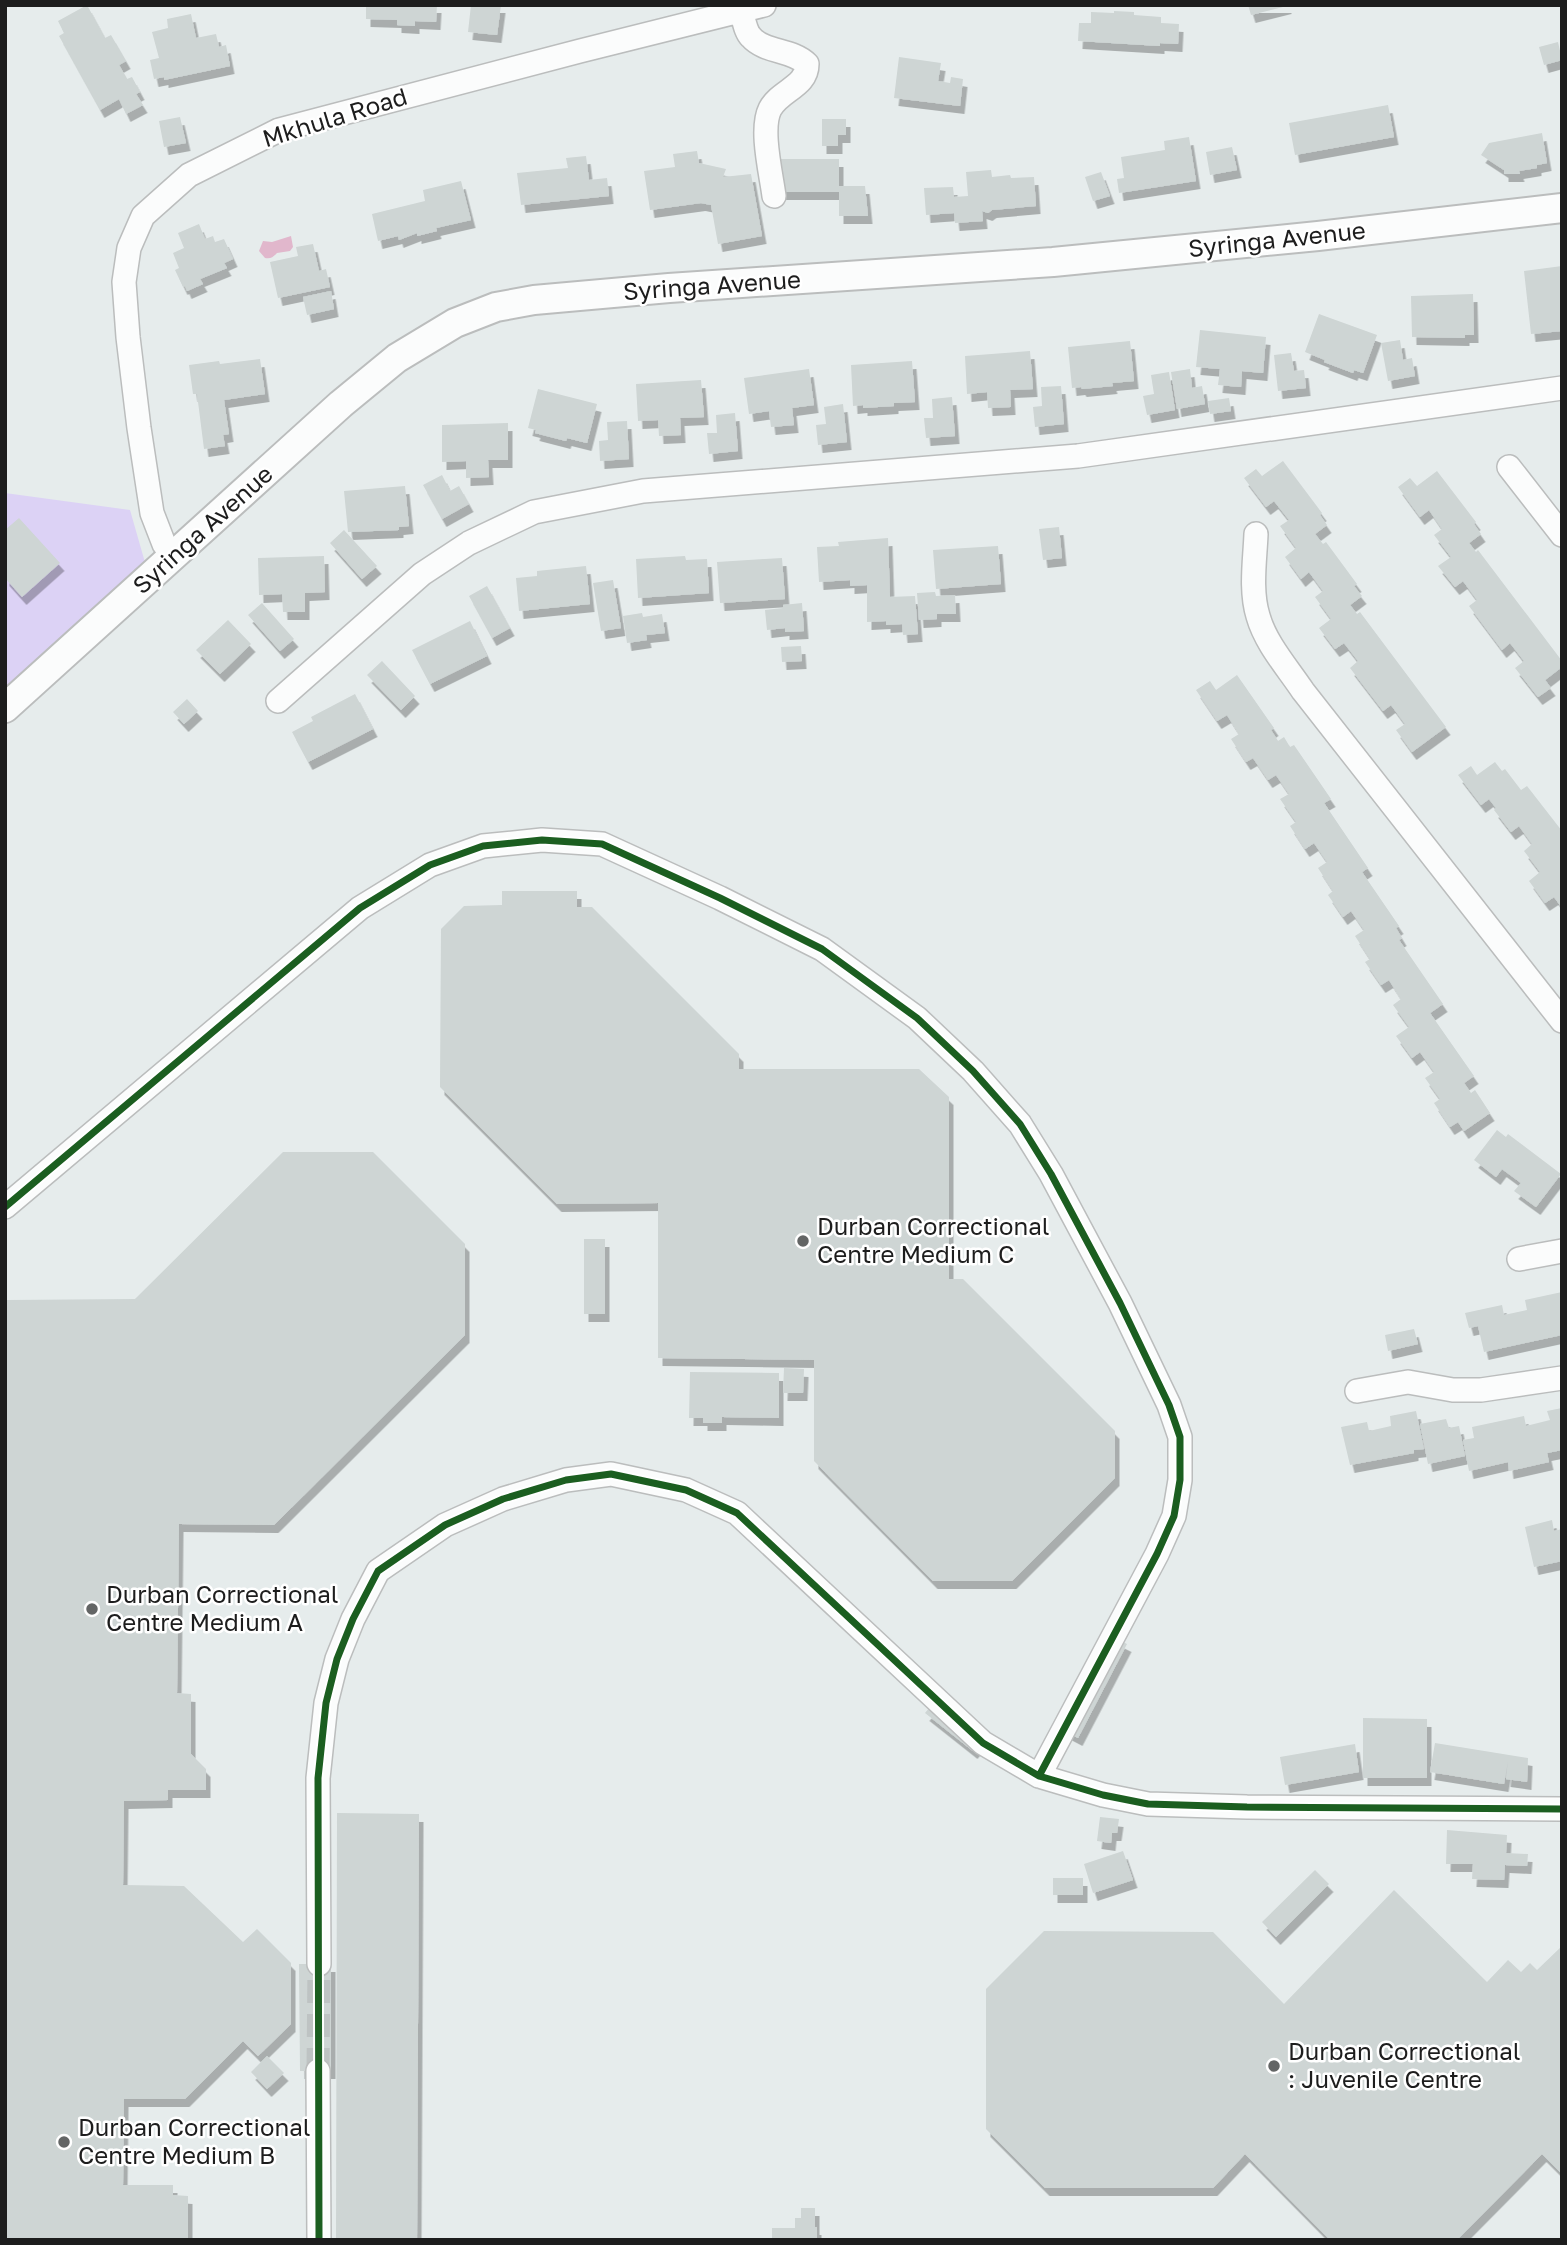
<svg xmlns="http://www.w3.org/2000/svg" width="1567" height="2245" viewBox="0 0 1567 2245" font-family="'Golos Text',sans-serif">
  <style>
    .park { fill: #dcd2f5 }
    .water { fill: #e1b7cc }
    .building { fill: #ced5d4; filter: url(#shadow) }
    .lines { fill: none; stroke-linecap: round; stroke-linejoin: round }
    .minor-tunnel { stroke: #bec3c3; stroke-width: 23; stroke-dasharray: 23 11; stroke-linecap: butt }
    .minor-casing { stroke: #bbbdbd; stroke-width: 26 }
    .tertiary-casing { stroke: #bbbdbd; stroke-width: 32 }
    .minor { stroke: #fbfcfc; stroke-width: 23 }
    .tertiary { stroke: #fbfcfc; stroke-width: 28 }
    .cycleway-casing { stroke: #fff; stroke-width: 11 }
    .cycleway { stroke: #1b5e20; stroke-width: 7 }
    .poi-dot { fill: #636565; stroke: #fff; stroke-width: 2.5 }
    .labels { text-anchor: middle; stroke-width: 5; stroke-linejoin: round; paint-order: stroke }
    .street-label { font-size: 24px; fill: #1d1d1d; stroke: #fff }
    .poi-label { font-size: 24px; fill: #1d1d1d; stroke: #fff; text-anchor: start }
  </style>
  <defs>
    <filter id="shadow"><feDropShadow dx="4.5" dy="8" stdDeviation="0" flood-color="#0004"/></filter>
  </defs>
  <rect width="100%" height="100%" fill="#e6ecec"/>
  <!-- park -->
  <path class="park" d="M5 493 130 510 148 573 5 703Z"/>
  <!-- water -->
  <path class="water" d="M291 236 293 247 290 251 277 253C273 257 271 259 265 258L259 251 263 241 272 242Z"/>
  <!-- building -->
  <path class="building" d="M87 5 105 38 111 35 126 61 119 65 127 79 132 77 140 92 136 94 143 105 126 114 119 99 100 110 59 36 64 33 58 21Z
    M366 5H437L436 22 415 21V26L397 25V20L366 19Z
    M471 5H501L497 35 468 32Z
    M1248 5H1287V6L1251 15Z
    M1114 11 1134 12V15L1161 17V23L1179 24 1178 44 1160 43V46L1078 41 1079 23H1091V12L1114 13Z
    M191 14 196 38 216 34 219 47 226 45 230 66 164 80V77L154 79 150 60 159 58 152 32 168 28 167 19Z
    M1558 42 1562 60 1544 65 1539 47Z
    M899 57 941 63 938 81 950 83 951 77 963 79 960 106 894 98Z
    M1388 105 1394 137 1295 155 1289 123Z
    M180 117 186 143 164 147 159 121Z
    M822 119H846V135H838V146H822Z
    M1542 133 1547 163 1537 165V168L1519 171 1520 174H1504V170L1481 155 1489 143Z
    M1189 137 1196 181 1119 193 1117 179 1124 178 1121 157 1165 150 1164 141Z
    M1232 147 1237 170 1210 175 1206 152Z
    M697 151 699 163 726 169 723 177 751 174 762 236 718 244 711 205 701 203 650 210 644 171 675 167 673 154Z
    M586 156 589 180 607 178 609 196 521 205 517 173 568 168 566 158Z
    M780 159H839V186H865L868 216H839V192H780Z
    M991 170 992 177 1010 175 1011 178 1034 177 1036 206 992 210 988 213 982 211 983 221 955 223 954 213 926 215 924 188 953 187 954 197 968 196 966 172Z
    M1101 172 1110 196 1093 201 1085 177Z
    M461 181 471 220 436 228 437 231 417 236V233L399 240 398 236 378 241 372 214 425 201 423 190Z
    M199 224 205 239 213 236 215 242 224 239 233 259 224 263 227 268 200 279 203 284 187 291 185 286 183 287 175 270 179 268 173 253 184 248 178 233Z
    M313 244 319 271 326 269 330 287 278 298 270 262 298 256 296 247Z
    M1562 266V331L1531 334 1524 271Z
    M331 291 334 309 307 315 303 297Z
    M1473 294 1474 335H1465V338L1412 337 1411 296Z
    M1319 314 1377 335 1363 373 1354 370 1353 373 1324 362 1325 360 1305 352Z
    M1200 330 1266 337 1263 373 1242 371 1241 387 1218 385 1220 369 1196 367Z
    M1400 340 1403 360 1412 358 1415 376 1388 381 1381 343Z
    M1130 341 1134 381 1112 383 1113 386 1082 389 1081 387 1072 388 1068 347Z
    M1030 351 1033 389 1010 390 1011 407 988 408 987 392 967 394 965 356Z
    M1291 353 1294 371 1304 370 1306 388 1278 391 1274 355Z
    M260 359 265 394 224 400 229 434 223 435 225 446 204 449 197 394H193L189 365 219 361 220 364Z
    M912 361 915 402 894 403V406L863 408V405L853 406 851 365Z
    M809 369 814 405 792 408 794 425 771 427 769 411 749 414 744 378Z
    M1190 369 1192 388 1202 386 1205 404 1177 409 1171 372Z
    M1169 372 1175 410 1147 415 1143 396 1154 394 1151 375Z
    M701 380 704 417 680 418 681 435 659 436 658 420 638 421 636 384Z
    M1061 386 1064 424 1035 427 1033 407 1042 406 1041 387Z
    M538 389 597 404 587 443 567 438 566 441 535 433 536 430 528 428Z
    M952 397 955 436 926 438 924 418H933L932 399Z
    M1229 398 1231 411 1210 414 1208 401Z
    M843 404 847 442 818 445 816 425 826 424 824 407Z
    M735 413 738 451 709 454 707 433H717L716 415Z
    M627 421 629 459 600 461 599 441 608 440 607 422Z
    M508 423V460H488L489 477 466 478V461L442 462V425Z
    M1283 461 1322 513 1320 515 1327 525 1315 534 1323 544 1326 542 1357 584 1354 586 1362 596 1350 605 1357 614 1360 612 1446 727 1412 752 1396 730 1405 724 1391 705 1383 711 1350 668 1358 661 1344 643 1335 649 1319 628 1331 619 1315 597 1323 591 1309 572 1301 579 1285 557 1296 548 1280 526 1289 520 1274 501 1266 507 1244 478 1256 469 1262 476Z
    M1437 471 1476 522 1474 524 1481 534 1469 543 1476 552 1478 550 1562 661V667L1545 680 1551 688 1538 697 1515 668 1524 661 1510 643 1502 650 1469 606 1477 600 1463 581 1455 587 1438 566 1451 557 1434 535 1442 529 1429 510 1420 517 1398 487 1410 478 1417 486Z
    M442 475 450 491 459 486 469 504 442 519 423 485Z
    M405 486 409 526 399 527V530L348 532 344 491Z
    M19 518 60 563 22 597 5 578V530Z
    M1059 527 1062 558 1043 560 1039 529Z
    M344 530 377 566 362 579 330 543Z
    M888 538 890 597 915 596 918 634 903 635 902 624 886 625V621L867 622V585L850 586V580L819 582 817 547 839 546 838 542Z
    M998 546 1001 584 936 589 933 550Z
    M324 556 325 592 305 593V612H283L282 594 259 595 258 558Z
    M685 556 686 560 707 559 709 593 638 598 636 559Z
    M782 558 785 599 720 603 717 562Z
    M586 566 590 604 519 611 516 578 537 576V571Z
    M613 580 621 628 601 631 593 583Z
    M487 586 510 628 492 638 469 596Z
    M935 592 936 596 955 595 956 614H937V619L919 620 917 593Z
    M262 603 294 639 280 651 248 615Z
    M802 603 804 631 785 632V628L767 630 765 610 783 608V605Z
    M642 613 643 617 662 614 665 633 646 635 647 640 627 643 623 616Z
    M228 620 251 644 220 674 196 650Z
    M470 621 487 656 430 684 412 650Z
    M801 646 802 661 782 662 781 647Z
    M382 661 415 696 401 710 367 675Z
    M1237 675 1274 728 1271 730 1278 741 1284 737 1290 747 1294 745 1331 799 1324 803 1368 868 1362 872 1399 926 1396 928 1402 938 1399 940 1443 1004 1430 1013 1474 1076 1464 1083 1471 1093 1475 1090 1490 1113 1464 1131 1458 1122 1450 1127 1434 1103 1440 1099 1425 1078 1434 1072 1420 1052 1412 1058 1396 1036 1409 1027 1393 1005 1401 999 1389 980 1381 985 1365 962 1370 959 1355 936 1364 930 1351 911 1343 917 1328 895 1333 891 1318 868 1327 862 1314 843 1305 849 1290 826 1296 822 1280 799 1289 794 1276 775 1268 780 1253 758 1246 762 1231 739 1239 734 1227 715 1217 721 1196 690 1210 681 1216 690Z
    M355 694 373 729 308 762 292 732 313 721 311 717Z
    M187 699 198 711 184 724 173 712Z
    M1495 762 1502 771 1505 769 1521 790 1527 786 1562 831V856L1560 858 1562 860V908L1554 897 1545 903 1529 881 1540 872 1524 851 1532 844 1519 826 1511 832 1494 810 1496 808 1489 799 1481 805 1458 775 1471 766 1477 775Z
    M502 891H577V907H592L739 1054V1069H919L949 1097V1279H963L1115 1431V1478L1012 1581H933L814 1461V1360L658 1358V1203L557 1204 440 1087 441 929 464 906 502 905Z
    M1497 1130 1506 1137 1508 1134 1561 1174 1536 1207 1514 1191 1521 1183 1502 1169 1496 1177 1474 1160Z
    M283 1152H373L465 1244V1335L274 1525 179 1524 177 1693 191 1694V1754L206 1769V1790H168V1800L124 1801 123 1885 184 1886 243 1942 257 1929 291 1963V2024L258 2056 243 2041 185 2099H124L123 2185H173V2195L188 2196V2240H5V1300L135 1299Z
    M584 1239H605V1314H584Z
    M1562 1292V1335L1484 1352 1478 1326 1469 1328 1465 1313 1502 1305 1504 1315 1527 1310 1525 1300Z
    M1414 1329 1418 1344 1388 1351 1385 1335Z
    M784 1368 804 1369 803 1393H783Z
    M690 1372 779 1373V1418L722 1417V1423H703V1418H689Z
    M1562 1408V1450L1547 1453 1549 1462 1509 1471 1508 1462 1469 1471 1463 1440 1474 1438 1472 1427 1524 1416 1526 1426 1550 1420 1547 1411Z
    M1416 1411 1424 1449 1414 1450V1453L1350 1465 1341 1427 1367 1422 1369 1431 1391 1426 1390 1416Z
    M1446 1419 1449 1428 1459 1426 1465 1456 1428 1464 1420 1424Z
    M1552 1520 1554 1531 1562 1529V1561L1534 1567 1525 1527Z
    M1105 1633 1127 1644 1078 1738 1057 1727Z
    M940 1695 988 1733 973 1751 925 1713Z
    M1363 1718 1427 1719V1778H1363Z
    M1435 1743 1528 1758 1527 1782 1506 1779 1508 1761 1504 1784 1430 1772Z
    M1355 1744 1359 1772 1285 1785 1280 1757Z
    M337 1813 419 1814 417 2240H336Z
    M1100 1817 1119 1819 1117 1833H1112L1111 1843 1097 1841Z
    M1447 1830 1507 1835 1506 1853 1528 1854 1527 1866 1505 1865 1504 1880 1472 1879 1473 1864H1446Z
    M1123 1851 1133 1880 1093 1893 1084 1864Z
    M1315 1870 1329 1884 1276 1937 1262 1922Z
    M1053 1878H1083V1895H1053Z
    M1394 1890 1487 1982 1508 1960 1521 1972 1530 1963 1537 1970 1562 1946V2174L1542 2154 1457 2240H1330L1245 2154 1213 2188H1045L986 2129V1989L1044 1931 1213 1932 1284 2004Z
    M299 1964H331V2071H300Z
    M267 2056 284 2073 267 2089 251 2072Z
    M801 2208H815V2227H817V2240H772V2228H795V2218H801Z"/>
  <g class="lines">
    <!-- minor-tunnel -->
    <path class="minor-tunnel" d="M318 2071 319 1964"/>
    <defs>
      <path id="minor" d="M741 11C744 19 745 31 751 37 765 53 792 49 807 64 807 87 780 90 770 109 760 129 771 173 774 196
        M1509 467 1562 535
        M1256 534C1255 560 1250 590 1258 616 1266 644 1287 667 1303 691L1562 1021
        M173 557 164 544 152 513 139 428 128 337 124 282 129 248 143 216 189 175 279 130 580 51 764 5
        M278 701 422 574 469 543 534 512 643 491 1078 456 1562 388
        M5 1207 360 908 430 865 483 846 542 840 602 844 720 898 822 949 917 1018 973 1071 1020 1124 1051 1174 1120 1303 1169 1405 1180 1437V1480L1174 1516 1157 1554 1039 1776
        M1519 1259 1562 1251
        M1357 1391 1408 1382 1453 1390H1481L1562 1378
        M319 1964 318 1778 326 1703 337 1659 353 1619 378 1571 445 1525 503 1499 566 1480 611 1474 686 1490 737 1513 983 1743 1039 1776 1103 1795 1148 1804 1247 1807 1562 1809
        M318 2071 319 2240"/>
      <path id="tertiary" d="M5 708 341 404 397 358 455 323 496 307 534 300 669 288 1053 262 1318 236 1562 208"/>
    </defs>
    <!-- minor casing -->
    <use href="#minor" class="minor-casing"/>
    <!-- tertiary casing -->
    <use href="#tertiary" class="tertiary-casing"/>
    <!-- minor -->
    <use href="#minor" class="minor"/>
    <!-- tertiary -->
    <use href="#tertiary" class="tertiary"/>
    <defs>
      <path id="cycleway" d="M5 1207 360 908 430 865 483 846 542 840 602 844 720 898 822 949 917 1018 973 1071 1020 1124 1051 1174 1120 1303 1169 1405 1180 1437V1480L1174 1516 1157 1554 1039 1776
        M319 2240 318 1778 326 1703 337 1659 353 1619 378 1571 445 1525 503 1499 566 1480 611 1474 686 1490 737 1513 983 1743 1039 1776 1103 1795 1148 1804 1247 1807 1562 1809"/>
    </defs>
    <!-- cycleway casing -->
    <use href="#cycleway" class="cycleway-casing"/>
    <!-- cycleway -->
    <use href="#cycleway" class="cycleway"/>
  </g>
  <!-- markers -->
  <g class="poi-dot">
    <circle cx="803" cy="1241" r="7"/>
    <circle cx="92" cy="1609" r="7"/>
    <circle cx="1274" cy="2066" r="7"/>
    <circle cx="64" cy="2142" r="7"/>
  </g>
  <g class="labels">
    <!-- street labels -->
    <g class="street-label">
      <text transform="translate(335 118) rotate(-17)" y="8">Mkhula Road</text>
      <text transform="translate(1277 240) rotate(-6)" y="8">Syringa Avenue</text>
      <text transform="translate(712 286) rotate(-4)" y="8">Syringa Avenue</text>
      <text transform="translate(203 530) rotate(-42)" y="8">Syringa Avenue</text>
    </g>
    <!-- poi labels -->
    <g class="poi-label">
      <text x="817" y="1235">Durban Correctional<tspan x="817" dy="28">Centre Medium C</tspan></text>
      <text x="106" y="1603">Durban Correctional<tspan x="106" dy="28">Centre Medium A</tspan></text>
      <text x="1288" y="2060">Durban Correctional<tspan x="1288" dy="28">: Juvenile Centre</tspan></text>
      <text x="78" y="2136">Durban Correctional<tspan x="78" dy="28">Centre Medium B</tspan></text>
    </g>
  </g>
  <!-- border -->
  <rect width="1567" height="2245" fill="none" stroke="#1d1d1d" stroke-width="14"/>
</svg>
